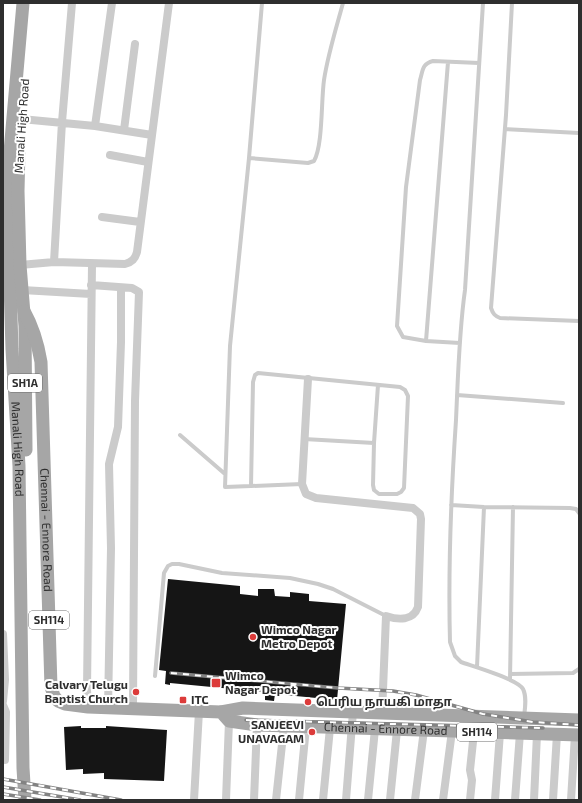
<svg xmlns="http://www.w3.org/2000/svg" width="582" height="803" viewBox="0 0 582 803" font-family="'Exo 2','Noto Sans Tamil',sans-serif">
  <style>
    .building { fill: #151515 }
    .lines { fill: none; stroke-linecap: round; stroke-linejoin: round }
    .service { stroke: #cbcbcb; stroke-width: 4 }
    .minor { stroke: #cbcbcb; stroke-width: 8 }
    .primary { stroke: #a6a6a6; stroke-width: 13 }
    .rail-casing { stroke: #838383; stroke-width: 3.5 }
    .rail { stroke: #fff; stroke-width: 2; stroke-dasharray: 6; stroke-linecap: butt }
    .poi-dot { fill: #dc3b3a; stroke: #fff; stroke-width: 1.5 }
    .labels { text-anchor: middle; stroke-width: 4; stroke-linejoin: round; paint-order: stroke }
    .shield { fill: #fff; stroke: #6d6d6d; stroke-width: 1 }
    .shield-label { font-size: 11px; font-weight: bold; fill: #2e2e2e }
    .street-label { font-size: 12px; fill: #2e2e2e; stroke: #fff }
    .poi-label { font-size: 12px; font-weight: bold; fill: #2e2e2e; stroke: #fff; text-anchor: start }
  </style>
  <rect width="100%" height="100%" fill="#fff"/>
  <!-- building -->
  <path class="building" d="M168 579 240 586V594L258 596V589H274L275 596 290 597V592L309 594V601L346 604 337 700 275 694 274 701 265 700V692L170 683V685L165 684 166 671 159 670Z
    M81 726V728H106V726L167 730 164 781 104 779V773L83 774V769L66 770 64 727Z"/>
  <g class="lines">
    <!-- service -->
    <path class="service" d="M483 3 465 290C459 332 458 377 456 420 451 494 448 568 450 642L455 656 461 662C472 666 518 679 523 689 527 697 525 708 524 717
      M512 3 506 115 491 308C493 314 495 316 500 318L579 321
      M505 129 579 133
      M249 158 308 163 314 161C323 145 321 101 324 80 328 54 336 29 343 3
      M426 341 448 62
      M460 343 426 341 403 337 397 326 406 187 420 80C423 70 422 64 433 61L479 63
      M457 395 563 403
      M180 435 225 474
      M304 439 374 443 378 385
      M302 484 251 486 253 382 255 375 258 373 400 387 405 390 408 396 404 488 401 492 397 494H379L374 490 373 485 374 443
      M251 486 225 487 230 346 249 158 262 3
      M451 505 484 507 570 508 576 509 579 513
      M477 667 484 507
      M510 674 573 673 579 669
      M155 676 164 573 168 566 172 564H179L222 573 290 578 318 584 333 589 386 616
      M510 679 513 507"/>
    <!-- minor -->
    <path class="minor" d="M21 119 95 126 152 135
      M95 126 112 3
      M124 130 135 44
      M110 155 148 162
      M102 217 140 222
      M54 262 62 122 72 3
      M20 265 54 262 125 264C132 262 135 259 137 252L169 3
      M91 285 132 288 139 292 135 401 133 708
      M22 290 91 294
      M308 379 302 484 306 494 316 498 413 508 420 514 421 519 418 607C413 621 398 620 386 616L382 714
      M3 634 5 680 3 701
      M3 705 6 712 5 760
      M88 707 87 690 92 264
      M108 708 111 548 109 464 118 427 121 342V288
      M194 800 199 711
      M226 800 229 721
      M254 800 257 725
      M276 800 284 726
      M299 800 306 727
      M323 800 330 728
      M346 800 353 712
      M368 800 375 729
      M390 800 397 730
      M415 800 424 730
      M443 800 452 731
      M470 800 472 780 470 770 474 732
      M495 800 500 733
      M515 800 520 733
      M534 800 537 734
      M553 800 557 734
      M571 800 575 735"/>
    <!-- primary -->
    <g class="primary">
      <path id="s1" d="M23 3 7 186 12 349 19 466 23 768 25 800"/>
      <path d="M19 150 18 191 20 265 25 326 26 450"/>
      <path id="s2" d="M24 311C33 327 38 344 41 362L51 687 54 696 58 701 65 704 88 707 221 712 229 721 257 725 579 735"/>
      <path d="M221 712 243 708 579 720"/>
    </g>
    <defs>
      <path id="rail" d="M171 673 338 688 393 691 416 695 483 714 533 722 579 725
        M246 720 543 728
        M3 779 121 800
        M3 787 80 800
        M3 794 40 800"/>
    </defs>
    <!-- rail casing -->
    <use href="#rail" class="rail-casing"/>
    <!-- rail -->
    <use href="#rail" class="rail"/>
  </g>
  <!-- markers -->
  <g class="poi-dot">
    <circle cx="253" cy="637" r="4"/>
    <rect x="211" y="678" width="10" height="10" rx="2"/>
    <circle cx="136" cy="692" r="4"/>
    <rect x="179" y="696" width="8" height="8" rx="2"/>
    <circle cx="308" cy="702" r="4"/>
    <circle cx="312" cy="732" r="4"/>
  </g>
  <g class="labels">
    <!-- shield labels -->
    <g class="shield">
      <rect x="8" y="374" width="34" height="18" rx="3"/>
      <rect x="29" y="611" width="40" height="18" rx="3"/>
      <rect x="457" y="723" width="40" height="18" rx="3"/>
    </g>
    <g class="shield-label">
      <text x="25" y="387">SH1A</text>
      <text x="49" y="624">SH114</text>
      <text x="477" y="736">SH114</text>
    </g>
    <!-- street labels -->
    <g class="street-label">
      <text transform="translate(22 126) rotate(-86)" y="4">Manali High Road</text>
      <text dy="4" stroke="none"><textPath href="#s1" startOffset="447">Manali High Road</textPath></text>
      <text dy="4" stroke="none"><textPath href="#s2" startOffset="222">Chennai - Ennore Road</textPath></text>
      <text dy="4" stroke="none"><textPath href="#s2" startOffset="728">Chennai - Ennore Road</textPath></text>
    </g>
    <!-- poi labels -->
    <g class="poi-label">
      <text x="261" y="634">Wimco Nagar<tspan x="261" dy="14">Metro Depot</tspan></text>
      <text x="225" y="680">Wimco<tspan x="225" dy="14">Nagar Depot</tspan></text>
      <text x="128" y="689" text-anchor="end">Calvary Telugu<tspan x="128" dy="14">Baptist Church</tspan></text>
      <text x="191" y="704">ITC</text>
      <text x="316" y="706">பெரிய நாயகி மாதா</text>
      <text x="304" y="729" text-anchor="end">SANJEEVI<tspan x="304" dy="14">UNAVAGAM</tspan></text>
    </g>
  </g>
  <!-- border -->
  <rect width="582" height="803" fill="none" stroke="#2e2e2e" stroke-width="8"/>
</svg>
